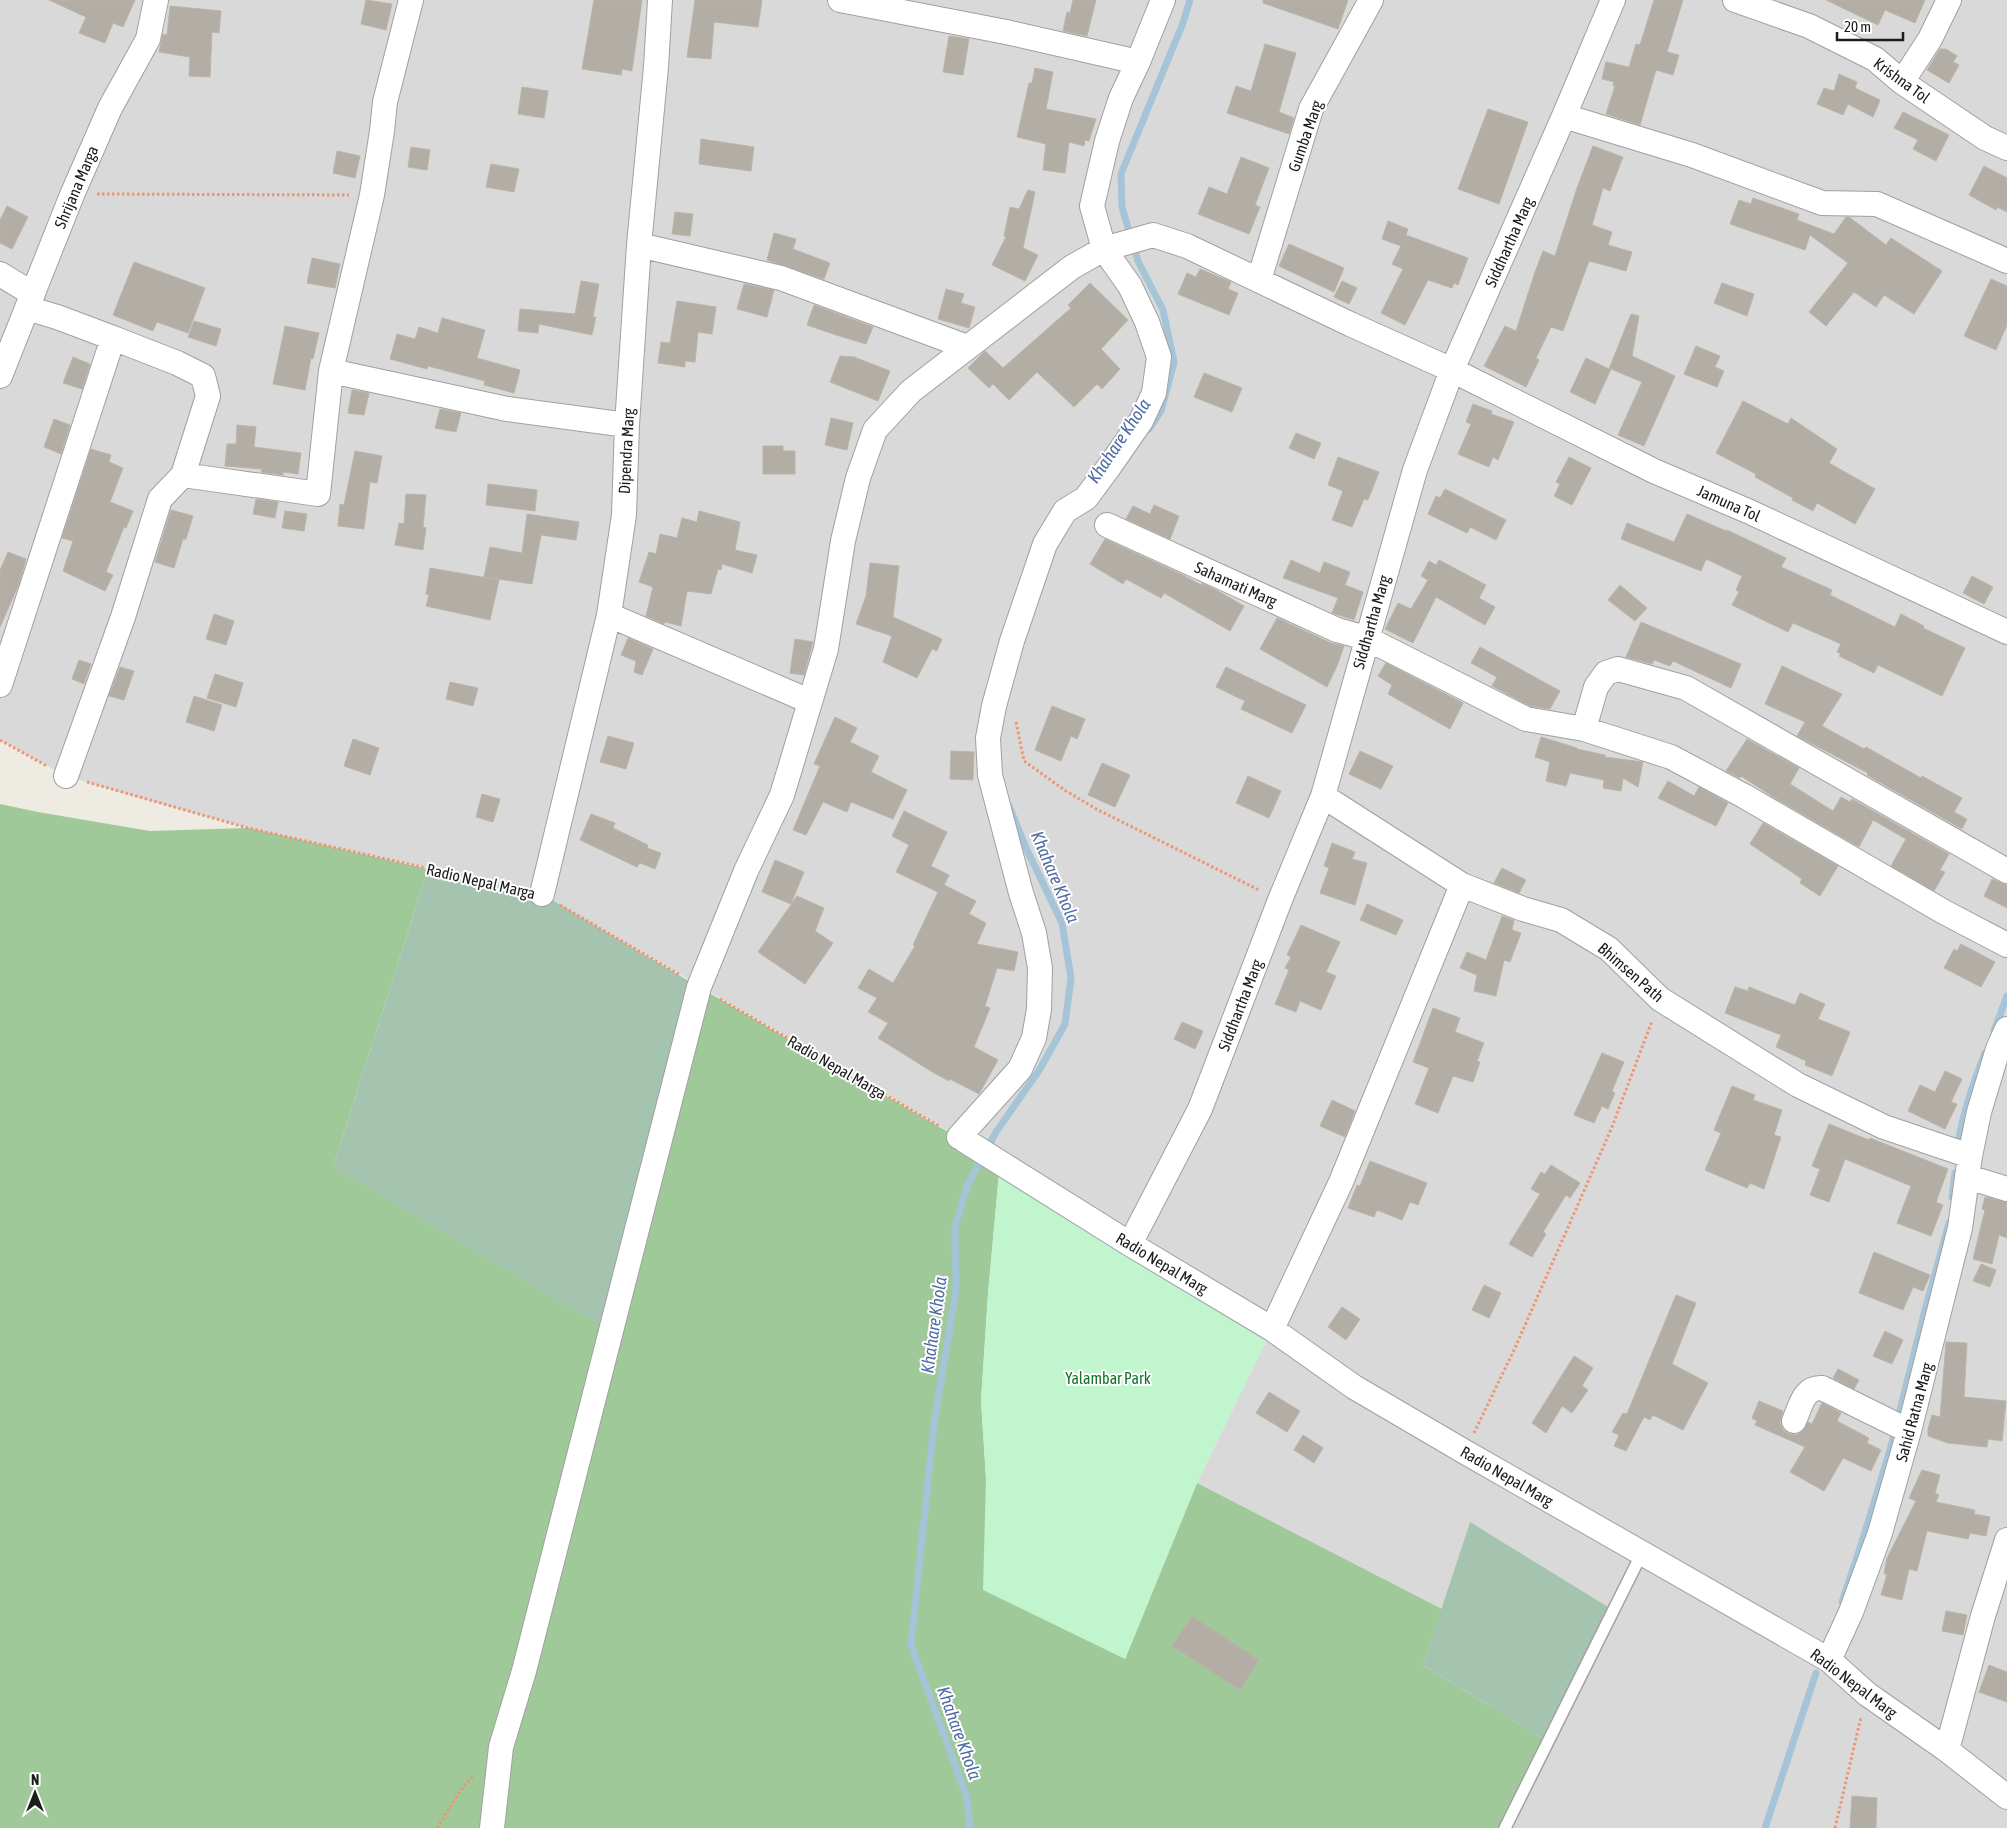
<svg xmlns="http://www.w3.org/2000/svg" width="2007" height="1828" viewBox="0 0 2007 1828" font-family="'Asap Condensed',sans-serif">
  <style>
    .residential { fill: #dad9d9 }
    .forest { fill: #a0c99a }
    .cemetery { fill: #a5c4af }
    .park { fill: #c1f5ce }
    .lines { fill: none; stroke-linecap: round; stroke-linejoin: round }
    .stream { stroke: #a5c4d7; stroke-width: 7 }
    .building { fill: #b2ada5; stroke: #bdb4a6 }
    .service-casing { stroke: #a0a0a0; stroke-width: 14 }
    .minor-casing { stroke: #a0a0a0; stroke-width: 26 }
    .path { stroke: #ef9471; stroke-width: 3; stroke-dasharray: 2.5 2.5; stroke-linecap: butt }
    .service { stroke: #fff; stroke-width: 11 }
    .minor { stroke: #fff; stroke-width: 24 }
    .labels { text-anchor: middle; stroke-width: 4; stroke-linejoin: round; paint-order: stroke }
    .street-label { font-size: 16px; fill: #1c1c1c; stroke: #fff }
    .park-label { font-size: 16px; fill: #13712b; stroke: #fff }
    .water-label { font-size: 18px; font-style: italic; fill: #506ca4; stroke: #fff }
  </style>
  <rect width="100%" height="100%" fill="#edebe2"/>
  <!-- residential -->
  <path class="residential" d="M0 0H2007V1828H1505L1470 1523 1442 1609 1197 1483 1272 1329 964 1140 542 894 248 828 150 801 66 776 0 740Z"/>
  <!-- forest -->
  <path class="forest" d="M0 804 38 812 150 831 248 828 428 869 333 1167 699 987 1000 1162 988 1294 981 1401 986 1478 1125 1659 1197 1483 1442 1609 1423 1665 1547 1741 1505 1828H0Z"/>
  <!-- cemetery -->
  <path class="cemetery" d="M428 869 542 894 699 987 610 1331 333 1167Z
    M1470 1522 1613 1610 1547 1741 1423 1665Z"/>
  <!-- park -->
  <path class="park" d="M1000 1162 1272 1329 1197 1483 1125 1659 983 1590 986 1478 981 1401 988 1294Z"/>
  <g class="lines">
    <!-- stream -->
    <path class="stream" d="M1149 429 1161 411 1174 362 1163 310 1138 261 1122 207 1121 174 1183 23 1190 0
      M1994 1031 2007 996
      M1958 1144C1963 1112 1973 1083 1985 1053
      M1952 1197 1955 1173
      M1842 1602 1862 1542 1890 1450 1924 1314 1949 1223
      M970 1828 967 1798 911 1645 934 1424 956 1290 955 1226 968 1184 996 1132 1040 1069 1065 1024 1071 978 1062 923 1027 850 1009 806
      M1765 1828 1816 1673"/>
  </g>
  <!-- building -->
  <path class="building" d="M49 0H135L123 27 113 23 105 43 79 33 86 17Z
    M366 0 392 4 386 30 361 24Z
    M594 0H642L632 71 622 69 621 75 582 69Z
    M695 0H762L758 27 714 22 711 59 687 57Z
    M1073 0H1096L1087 36 1063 31 1067 12 1070 13Z
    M1263 0H1348L1338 29 1263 3Z
    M1654 0H1683L1667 52 1679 55 1673 75 1656 70 1640 125 1606 114 1615 86H1613L1614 82 1602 79 1606 62 1629 67 1636 44 1640 45Z
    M1826 0H1925L1915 23 1885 10 1878 25Z
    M170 6 221 11 219 33 212 32 210 77 189 76 190 57 159 52 163 34 167 35Z
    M949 36 969 39 963 75 943 72Z
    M1265 44 1296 53 1279 112 1294 118 1289 134 1227 113 1236 86 1251 91Z
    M1940 49H1946L1957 56 1953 62 1959 65 1949 83 1927 70Z
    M1035 68 1053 72 1046 109 1096 119 1089 141 1085 140 1084 146 1069 142 1065 173 1043 170 1046 144 1017 137 1029 83H1032Z
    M1839 74 1857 82 1855 88 1880 100 1873 117 1848 104 1843 115 1817 104 1824 88 1834 91Z
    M522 87 548 91 544 118 518 114Z
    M1488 109 1528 122 1499 204 1458 189Z
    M1903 112 1949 135 1936 161 1913 149 1918 140 1894 128Z
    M701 139 754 147 751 171 699 164Z
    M1593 146 1623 157 1610 191 1603 188 1592 225 1612 232 1608 245 1632 252 1626 271 1589 261 1563 331 1551 327 1536 358 1539 360 1526 387 1484 366 1505 326 1516 331 1535 272 1543 251 1555 256 1577 188Z
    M411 147 430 150 427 170 408 167Z
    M337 151 360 156 355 178 333 173Z
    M1241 157 1269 168 1255 205 1260 207 1249 234 1198 214 1209 187 1227 194Z
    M491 164 519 169 514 192 486 187Z
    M1984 166 2007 178V212L1997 207 1996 210 1969 195Z
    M1028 190 1035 192 1023 248 1038 255 1025 281 992 265 1006 237 1004 236 1010 207 1019 209Z
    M1753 198 1799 214 1797 220 1834 234 1846 217H1849L1886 245 1891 238 1942 271 1914 314 1884 295 1876 307 1854 292 1826 326 1809 312 1848 263 1810 235 1805 250 1730 224 1739 200 1751 204Z
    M7 206 28 217 12 249 0 243V220Z
    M675 212 693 214 690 236 672 234Z
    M1388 221 1408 229 1406 235 1468 258 1458 285 1454 283 1452 288 1428 280 1405 325 1381 313 1403 269 1392 264 1401 246 1382 239Z
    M774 233 796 239 793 249 830 263 824 279 767 260Z
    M1289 244 1344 268 1334 292 1279 266Z
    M312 258 340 264 335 288 307 283Z
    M134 262 205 288 188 333 157 322 153 331 113 315Z
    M1200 269 1231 282 1228 289 1238 293 1229 315 1178 294 1187 273 1196 277Z
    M1991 279 2007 286V325L1996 350 1964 336Z
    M581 281 599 284 593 317H596L592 335 539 324 538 333 518 331 520 309 575 314Z
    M1342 281 1357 288 1349 304 1334 297Z
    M1090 283 1128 320 1101 349 1120 369 1102 389 1097 384 1074 407 1037 372 1009 400 993 384 989 388 968 368 985 351 1003 368 1071 308 1068 305Z
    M1722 283 1754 294 1747 316 1714 303Z
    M744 284 774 290 767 317 737 309Z
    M946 289 964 294 961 303 975 307 969 328 938 319Z
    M677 301 716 307 712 334 698 332 695 362 685 361V367L658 363 661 342 670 343Z
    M814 305 873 327 866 344 836 335 807 325Z
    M1631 314 1639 316 1632 356 1675 376 1644 446 1618 435 1642 382 1611 369 1595 404 1570 392 1586 358 1609 369Z
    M442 318 485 330 477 358 520 370 514 393 484 385 485 381 428 366 427 369 390 359 397 334 415 339 419 327 438 333Z
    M194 321 221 329 216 346 188 337Z
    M285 326 319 333 313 359 311 358 305 390 273 384Z
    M1696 346 1720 356 1715 367 1724 371 1717 387 1684 374Z
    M840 356 854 357 890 371 878 401 830 382Z
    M73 357 90 364 82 389 63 383Z
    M1204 373 1242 388 1232 412 1194 397Z
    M352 390 369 393 364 415 348 413Z
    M1743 401 1788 424 1791 418 1837 449 1829 463 1875 489 1855 524 1817 503 1813 511 1792 500 1793 498 1755 477 1756 474 1716 453Z
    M1473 404 1492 411 1491 414 1514 422 1498 460 1493 457 1489 467 1458 454 1471 424 1466 422Z
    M440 409 461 413 456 432 435 428Z
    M831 418 853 423 847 450 825 445Z
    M54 419 70 425 61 454 44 447Z
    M237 425 256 427 254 447 301 453 298 474 283 472V475L261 472 262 469 225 466 227 444H236Z
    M1296 433 1321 443 1314 459 1289 448Z
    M763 446H783V451H795V474H763Z
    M91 449 111 455 109 462 123 468 110 502 133 511 126 528 124 527 106 572 113 575 105 591 63 571 73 541 62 538Z
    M355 451 382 456 377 483 370 482 364 529 338 526 340 504 344 505Z
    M1338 457 1379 472 1368 500 1364 499 1352 527 1332 520 1343 491 1328 485Z
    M1569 457 1591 468 1572 505 1554 496 1560 484 1556 482Z
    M488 484 537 490 535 511 486 505Z
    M1445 489 1506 520 1496 540 1470 527 1467 533 1428 514 1436 496 1440 498Z
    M406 494 426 495 423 527 426 528 423 550 395 545 399 523 404 524Z
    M256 499 278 502 275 518 253 514Z
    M1154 505 1179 516 1170 539 1126 519 1133 506 1150 514Z
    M171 510 193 516 186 539H183L174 568 155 562Z
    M285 511 307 514 304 531 282 528Z
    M699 511 740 522 735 550 757 555 752 573 722 564 721 570 718 569 711 594 687 591 681 626 665 622 664 624 646 616 653 587 639 582 649 552 656 554 660 534 677 538 682 518 697 522Z
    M527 514 579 522 576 540 541 535 532 584 484 577 490 547 522 553Z
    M1687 514 1726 531 1727 530 1786 558 1781 567 1832 590 1830 595 1895 627 1901 614 1924 626 1923 628 1965 648 1942 696 1878 665 1874 673 1839 656 1841 654 1837 652 1841 644 1793 623 1788 632 1732 605 1739 592 1736 590 1742 576 1706 559 1701 571 1621 539 1627 523 1674 542Z
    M1105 539 1183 575 1201 585 1202 583 1218 591 1244 606 1230 631 1164 593 1161 598 1126 579 1123 584 1090 564Z
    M8 552 26 559 19 584 0 627V570Z
    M1291 560 1320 573 1324 562 1350 572 1345 585 1363 592 1354 620 1332 613 1338 598 1283 578Z
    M1439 560 1486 585 1479 598 1495 607 1485 625 1436 597 1413 643 1385 629 1398 603 1411 609 1428 580 1421 576 1429 561 1436 565Z
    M870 563 899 566 893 617 942 639 937 651 932 649 917 678 883 662 892 636 856 624 866 596Z
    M430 568 499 580 490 620 426 606 429 595 426 594Z
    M1972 576 1993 587 1984 604 1963 593Z
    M1620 585 1647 608 1635 621 1608 600Z
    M214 614 234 621 226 645 206 639Z
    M1277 618 1331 643 1344 646 1337 666 1327 687 1260 649Z
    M1641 622 1741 664 1731 688 1673 661 1670 666 1654 660 1652 664 1626 657Z
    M628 638 653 649 642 675 634 672 636 661 621 655Z
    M795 639 813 642 804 675 790 673Z
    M1480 647 1560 691 1550 709 1530 706 1492 686 1497 677 1471 663Z
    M79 660 91 664 84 684 72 679Z
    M1386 663 1463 703 1450 729 1388 694 1392 685 1378 676Z
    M1782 666 1842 694 1822 726 1864 749 1866 747 1921 778 1922 776 1962 798 1954 812 1967 819 1962 829 1867 775 1868 773 1797 736 1805 722 1765 704Z
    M120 667 134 671 124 700 109 696Z
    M1226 667 1306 705 1292 733 1241 709 1245 701 1216 687Z
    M215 674 243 683 236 707 207 698Z
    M450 682 478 688 473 706 446 699Z
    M194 696 222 705 214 731 186 722Z
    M1052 706 1085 719 1077 739 1071 736 1061 761 1035 750Z
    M835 717 857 728 850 742 879 756 871 772 907 790 893 819 851 802 847 812 823 802 806 835 793 830 820 766 814 764Z
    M608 736 634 743 626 769 600 762Z
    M1541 737 1577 748V749L1605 755V757L1643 762 1638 787 1623 778 1621 791 1603 788 1604 780 1570 773 1566 786 1546 781 1550 762 1535 757Z
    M353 739 379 748 370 775 344 766Z
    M1747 739 1799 768 1790 784 1833 811 1841 797 1850 802 1852 799 1949 854 1940 870 1945 872 1934 891 1891 866 1906 839 1873 820 1859 847 1778 800 1741 776 1740 778 1726 771Z
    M951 751 974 752 973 780 950 779Z
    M1360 751 1393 766 1381 789 1349 774Z
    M1102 763 1130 775 1115 807 1088 795Z
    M1248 776 1281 791 1269 818 1236 803Z
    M1668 781 1694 796 1699 787 1728 803 1716 826 1658 798Z
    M482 794 500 799 493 822 476 817Z
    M904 811 947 832 931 866 949 875 944 885 976 901 969 914 986 923 977 944 1018 952 1014 971 997 968 985 1006 990 1008 974 1047 998 1060 979 1094 950 1079 949 1081 934 1073 878 1038 888 1023 868 1012 877 998 858 988 869 969 893 983 915 946 913 945 938 892 896 872 909 845 892 836Z
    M591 814 615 823 613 828 648 845 647 848 661 853 655 869 640 863 637 867 580 840Z
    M1763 823 1838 866 1820 896 1800 883 1802 879 1750 844Z
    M1332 843 1355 852 1352 859 1367 863 1355 905 1320 893 1329 868 1324 866Z
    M775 860 804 872 791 904 762 892Z
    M1502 868 1526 880 1519 893 1494 883Z
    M1992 879 2007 885V908L1984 896Z
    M797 896 824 908 815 931 833 943 805 984 758 952Z
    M1367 904 1403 920 1396 935 1360 920Z
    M1502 916 1514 920 1512 930 1521 933 1510 962 1504 960 1496 996 1474 991 1477 975 1460 968 1467 952 1486 960Z
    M1301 925 1340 942 1326 972 1336 976 1321 1010 1300 1001 1296 1012 1275 1004 1289 970 1285 968 1291 957 1287 955Z
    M1961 944 1995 962 1981 987 1944 968 1954 949 1957 951Z
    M1735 987 1748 991 1749 987 1795 1005 1800 993 1825 1004 1818 1019 1850 1032 1832 1076 1805 1065 1806 1061 1776 1047 1781 1035 1725 1013Z
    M1433 1008 1460 1018 1455 1032 1484 1043 1477 1061 1480 1062 1473 1082 1453 1076 1438 1113 1415 1104 1429 1068 1413 1062Z
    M1182 1022 1203 1031 1195 1049 1174 1039Z
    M1602 1053 1624 1062 1612 1091 1615 1093 1608 1109 1602 1106 1594 1123 1574 1115Z
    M1945 1071 1962 1079 1951 1102 1957 1104 1945 1129 1908 1111 1920 1085 1935 1092Z
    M1732 1086 1755 1095 1753 1100 1782 1110 1774 1135 1781 1137 1764 1189 1750 1183 1747 1188 1705 1170 1721 1133 1714 1130Z
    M1332 1100 1355 1111 1345 1137 1320 1126Z
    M1829 1124 1869 1140 1870 1138 1948 1169 1936 1202 1943 1205 1931 1236 1897 1223 1911 1186 1845 1159 1829 1202 1810 1195 1820 1169 1812 1166Z
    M1370 1161 1427 1183 1418 1205 1410 1202 1402 1220 1377 1210 1374 1217 1348 1208 1357 1185 1360 1186Z
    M1551 1165 1580 1183 1570 1198 1566 1195 1543 1232 1546 1234 1532 1257 1509 1244 1540 1194 1531 1189 1541 1172 1545 1174Z
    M1985 1197 2007 1202V1238L1999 1235 1992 1264 1973 1259 1985 1210 1982 1209Z
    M1874 1252 1930 1275 1923 1291 1913 1287 1903 1310 1859 1293Z
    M1981 1264 1996 1270 1990 1287 1973 1281Z
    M1484 1285 1501 1293 1489 1318 1472 1310Z
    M1676 1295 1696 1303 1672 1364 1708 1383 1683 1430 1653 1415 1650 1420 1644 1417 1626 1451 1614 1446 1619 1435 1612 1432 1623 1413 1627 1414Z
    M1342 1307 1360 1319 1346 1340 1328 1327Z
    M1885 1331 1903 1340 1892 1364 1873 1356Z
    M1946 1342 1967 1343 1964 1397 2006 1401 2002 1441 1988 1439 1987 1447 1948 1443 1928 1436V1429L1932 1415 1940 1417Z
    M1574 1356 1593 1368 1582 1386 1588 1390 1572 1413 1562 1406 1546 1433 1532 1423Z
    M1838 1369 1859 1380 1854 1389 1833 1378Z
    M1269 1392 1300 1411 1287 1432 1256 1413Z
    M1759 1401 1783 1411 1780 1423 1783 1430 1789 1434 1796 1435 1802 1432 1808 1422 1812 1424 1822 1403 1841 1413 1837 1421 1869 1438 1867 1443 1881 1450 1871 1471 1843 1458 1824 1491 1790 1472 1805 1447 1755 1425 1757 1421 1752 1418Z
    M1303 1435 1323 1448 1314 1463 1294 1450Z
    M1922 1470 1940 1475 1935 1493 1939 1495 1936 1502 1975 1510 1974 1514 1990 1517 1986 1536 1970 1533 1968 1539 1927 1531 1917 1571 1909 1569 1902 1600 1881 1595 1887 1574H1884L1887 1558 1916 1501 1909 1498Z
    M1946 1611 1967 1615 1963 1635 1942 1631Z
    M1192 1616 1259 1660 1240 1690 1172 1646Z
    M1989 1665 2007 1672V1702L1979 1692Z
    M1852 1796 1877 1798 1876 1828H1850Z"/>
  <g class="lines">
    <defs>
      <path id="service" d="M1505 1828 1642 1553"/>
      <path id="minor" d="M840 0 1006 32 1138 62
        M1735 0 1809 26 1875 59 1902 82 1985 138 2007 148
        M1902 82 1930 39 1949 0
        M1564 116 1692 155 1822 203 1877 204 2007 261
        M639 245 781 278 967 347
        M0 274 33 294
        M1259 280 1311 109 1371 0
        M331 371 507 409 627 425
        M0 376 72 195 110 108 148 39 156 0
        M183 475 318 494 331 371 372 195 382 131 385 102 411 0
        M1107 525 1337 630 1366 638 1526 719 1584 729 1671 757 1744 796 1944 912 2007 945
        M609 615 809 701
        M0 685 113 338 57 317 27 308
        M1584 729 1596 687 1606 673 1618 669 1686 688 2007 871
        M66 776 123 617 160 499 183 475 208 396 203 376 177 363 113 338
        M1323 796 1462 885 1523 909 1561 920 1609 949 1660 999 1798 1085 1884 1127 1970 1156
        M542 894 609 615 624 515 627 425 639 245 656 67 660 0
        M959 1137 1020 1069 1034 1038 1039 1009 1040 968 1034 933 1021 893 990 775 988 738 994 706 1012 641 1045 544 1065 511 1086 498 1109 467 1141 421 1154 393 1159 357 1147 322 1130 286 1104 249 1092 206 1107 141 1121 98 1138 62 1163 0
        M964 1140 1130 1244 1272 1329 1354 1387 1465 1452 1829 1660 1867 1694 1947 1750 2007 1797
        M1968 1177 2007 1189
        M1130 1244 1200 1109 1280 900 1323 796 1415 470 1452 370 1564 116 1613 0
        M1272 1329 1341 1182 1462 885
        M1794 1421C1801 1406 1803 1387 1822 1388L1909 1431
        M1829 1660 1851 1612 1880 1533 1909 1431 1960 1228 1970 1156 1979 1112 1998 1049 2007 1029
        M1947 1750 1983 1616 2007 1540
        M492 1828 501 1747 524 1671 699 987 746 871 782 795 826 649 843 541 858 478 875 430 911 391 1072 267 1104 249 1153 235 1187 246 1350 324 1452 370 1654 471 1750 512 2007 632"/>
    </defs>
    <!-- service casing -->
    <use href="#service" class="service-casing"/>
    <!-- minor casing -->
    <use href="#minor" class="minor-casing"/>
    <!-- path -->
    <path class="path" d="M97 194 349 195
      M1016 722 1024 761 1066 791 1098 810 1259 890
      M0 740 47 766
      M87 782 248 828 520 889
      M560 905 680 975
      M720 999 939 1126
      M1474 1433 1515 1348 1612 1127 1652 1021
      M437 1828 463 1787 474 1776
      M1835 1828 1861 1717"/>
    <!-- service -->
    <use href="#service" class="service"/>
    <!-- minor -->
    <use href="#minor" class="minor"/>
  </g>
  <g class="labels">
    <!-- street labels -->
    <g class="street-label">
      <text transform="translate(1902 80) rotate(36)" y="6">Krishna Tol</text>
      <text transform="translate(1305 136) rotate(-71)" y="6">Gumba Marg</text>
      <text transform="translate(76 187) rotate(-67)" y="6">Shrijana Marga</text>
      <text transform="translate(1509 242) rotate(-66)" y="6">Siddhartha Marg</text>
      <text transform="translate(626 451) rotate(-87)" y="6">Dipendra Marg</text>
      <text transform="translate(1729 503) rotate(24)" y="6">Jamuna Tol</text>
      <text transform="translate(1236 584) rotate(24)" y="6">Sahamati Marg</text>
      <text transform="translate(1371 622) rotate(-74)" y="6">Siddhartha Marg</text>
      <text transform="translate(481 881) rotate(13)" y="6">Radio Nepal Marga</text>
      <text transform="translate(1631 972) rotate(41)" y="6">Bhimsen Path</text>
      <text transform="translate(1240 1005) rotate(-69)" y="6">Siddhartha Marg</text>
      <text transform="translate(837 1067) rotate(30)" y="6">Radio Nepal Marga</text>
      <text transform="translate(1162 1263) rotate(31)" y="6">Radio Nepal Marg</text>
      <text transform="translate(1914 1412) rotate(-75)" y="6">Sahid Ratna Marg</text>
      <text transform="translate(1507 1476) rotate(30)" y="6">Radio Nepal Marg</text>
      <text transform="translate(1854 1683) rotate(37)" y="6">Radio Nepal Marg</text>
    </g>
    <!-- park labels -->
    <g class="park-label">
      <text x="1108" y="1384">Yalambar Park</text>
    </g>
    <!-- water labels -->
    <g class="water-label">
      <text transform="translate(1119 441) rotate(-56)" y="6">Khahare Khola</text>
      <text transform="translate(1055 877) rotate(67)" y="6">Khahare Khola</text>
      <text transform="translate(934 1325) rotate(-82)" y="6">Khahare Khola</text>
      <text transform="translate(959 1733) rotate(70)" y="6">Khahare Khola</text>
    </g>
  </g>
  <!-- north arrow -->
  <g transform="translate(35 1793)" stroke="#ffffff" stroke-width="4" paint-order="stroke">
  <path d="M0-4L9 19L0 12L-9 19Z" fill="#1c1c1c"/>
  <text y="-8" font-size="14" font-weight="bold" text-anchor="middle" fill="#1c1c1c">N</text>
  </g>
  <!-- scale -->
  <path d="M1837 32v8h66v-8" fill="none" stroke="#1c1c1c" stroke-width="2.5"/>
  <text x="1844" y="32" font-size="15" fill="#1c1c1c" stroke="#ffffff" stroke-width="4" paint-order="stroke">20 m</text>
</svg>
